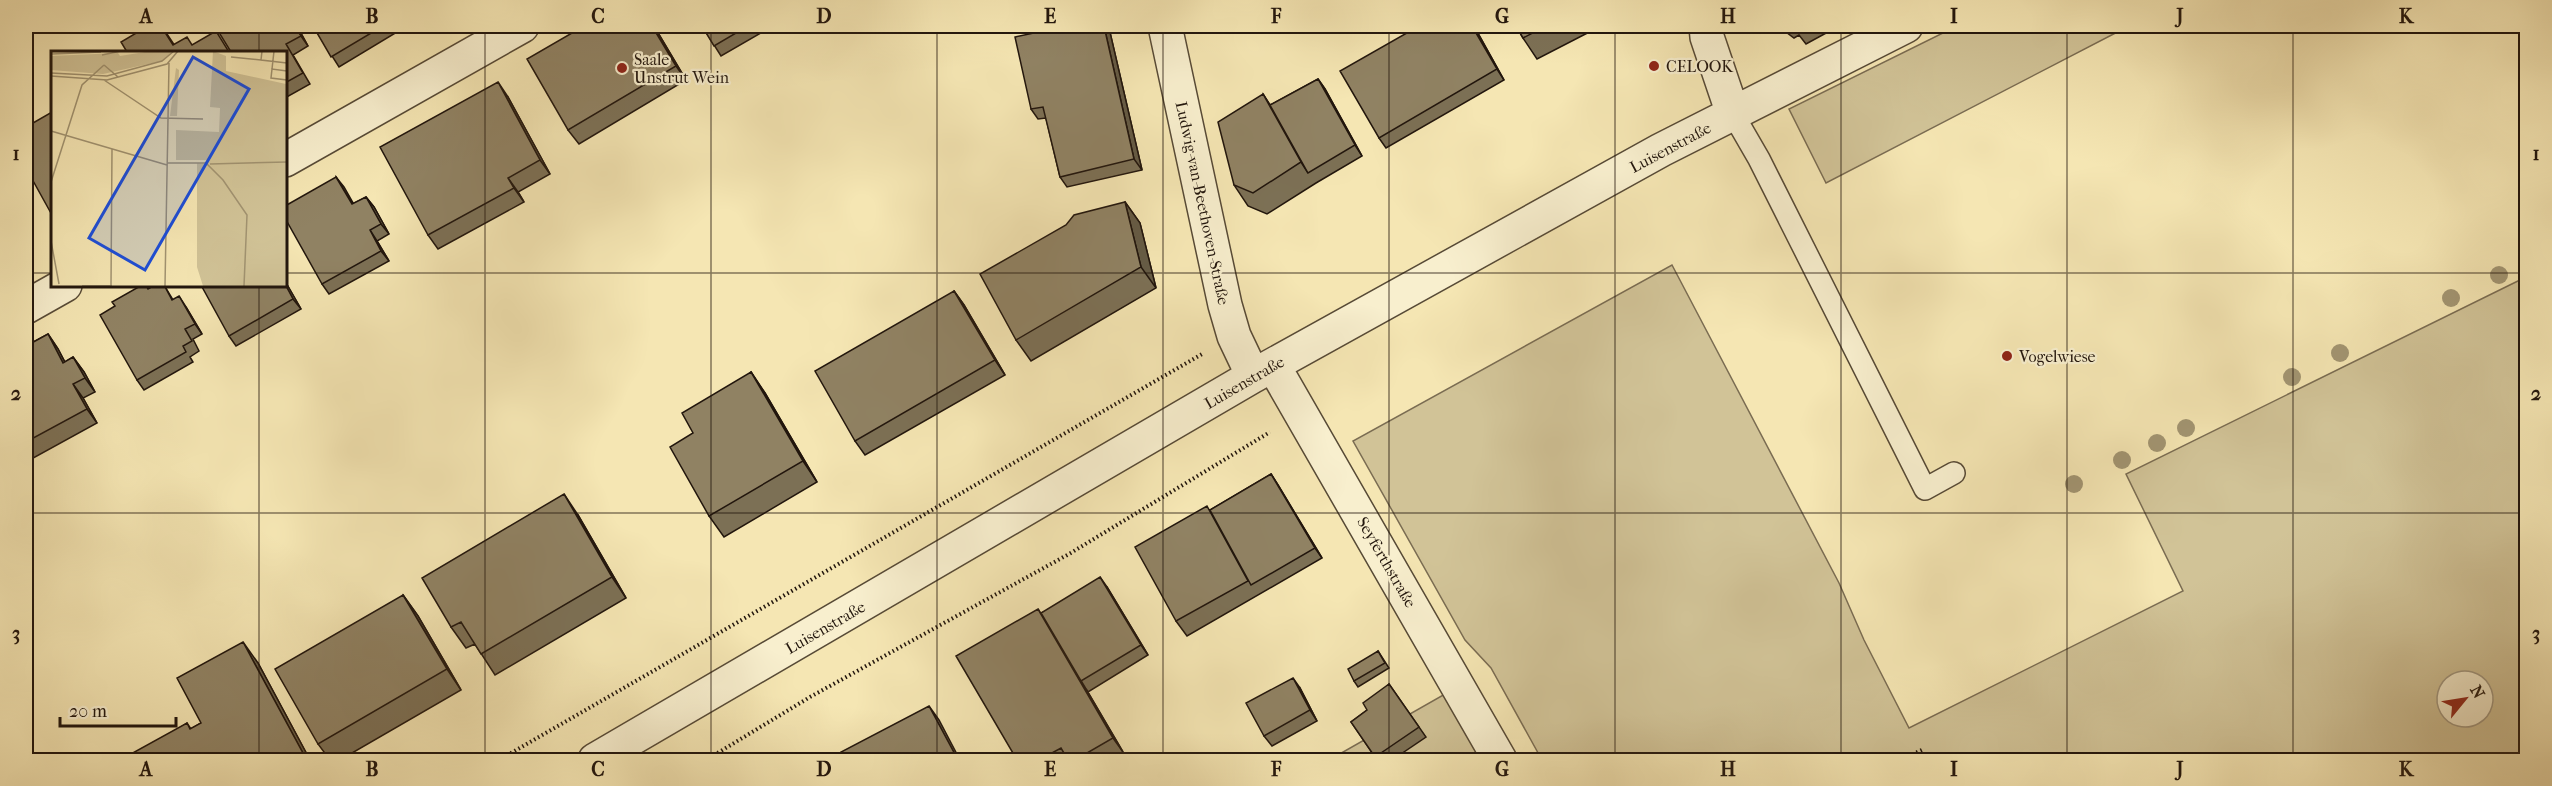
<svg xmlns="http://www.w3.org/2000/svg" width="2552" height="786" viewBox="0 0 2552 786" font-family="'IM FELL French Canon',serif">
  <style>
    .green { fill: #d1c397; stroke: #7a6c52; stroke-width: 1.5; fill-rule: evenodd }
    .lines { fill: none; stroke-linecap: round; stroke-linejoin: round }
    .lane-casing { stroke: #574a36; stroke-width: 24 }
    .street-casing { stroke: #574a36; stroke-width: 36 }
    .path { stroke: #22160d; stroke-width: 4; stroke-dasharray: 1.5 3; stroke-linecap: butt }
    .lane { stroke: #f8efce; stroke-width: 21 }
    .street { stroke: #f8efce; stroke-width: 33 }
    .tree { fill: #a29572 }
    .wall { fill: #7c7055; stroke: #22160d; stroke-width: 1.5 }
    .shaded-wall { fill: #655b45; stroke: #22160d; stroke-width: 1.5 }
    .building { fill: #908263; stroke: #22160d; stroke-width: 1.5 }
    .grid { fill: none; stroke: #22160d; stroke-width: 1.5; stroke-opacity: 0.55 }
    .poi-dot { fill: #8f2418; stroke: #f8efce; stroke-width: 2 }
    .labels { text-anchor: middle; stroke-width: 4.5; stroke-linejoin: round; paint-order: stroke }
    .poi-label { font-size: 16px; fill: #22160d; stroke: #f8efce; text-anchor: start }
    .street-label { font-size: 16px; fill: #22160d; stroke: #f8efce }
    .inset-road { fill: none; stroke: #a19371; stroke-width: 1.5 }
    .view { fill: #1d4ed8; fill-opacity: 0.15; stroke: #1d4ed8; stroke-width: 3 }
    .inset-edge { fill: none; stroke: #22160d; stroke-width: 3 }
    .neatline { fill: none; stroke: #22160d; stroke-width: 2 }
    .grid-label { font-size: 20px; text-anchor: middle; font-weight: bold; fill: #22160d }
  </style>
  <rect width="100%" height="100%" fill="#f5e6b3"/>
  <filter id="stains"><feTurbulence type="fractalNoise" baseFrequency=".00333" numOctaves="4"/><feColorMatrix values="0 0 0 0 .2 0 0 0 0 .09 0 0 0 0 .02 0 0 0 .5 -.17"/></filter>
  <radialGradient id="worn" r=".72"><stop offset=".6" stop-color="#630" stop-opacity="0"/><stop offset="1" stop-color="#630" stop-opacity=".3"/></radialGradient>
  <!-- green -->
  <path class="green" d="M1957 26H2129L1826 183 1789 109Z
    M1672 265 1839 583 1864 640 1909 728 2183 591 2126 474 2526 277V760H1542L1491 668 1465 640 1353 441ZM2447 681H2483V717H2447Z
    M1452 690 1490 760H1329Z"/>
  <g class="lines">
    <defs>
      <path id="lane" d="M1733 114 1759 159 1925 489 1954 473"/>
      <path id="street" d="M1165 26 1225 305 1234 336 1253 376
        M1706 26 1707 37 1733 114
        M285 160 522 26
        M26 307 65 285
        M1273 365 1500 760
        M595 760 1253 376 1661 150 1906 26"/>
    </defs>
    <!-- lane casing -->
    <use href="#lane" class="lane-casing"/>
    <!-- street casing -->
    <use href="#street" class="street-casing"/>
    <!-- path -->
    <path class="path" d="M499 760 1202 354
      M706 760 810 697 1069 554 1270 432
      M1900 760 1924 749
      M2248 760 2260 755"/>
    <!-- lane -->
    <use href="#lane" class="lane"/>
    <!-- street -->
    <use href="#street" class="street"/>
  </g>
  <!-- trees -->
  <g class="tree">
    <circle cx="2499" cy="275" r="9"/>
    <circle cx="2451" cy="298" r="9"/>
    <circle cx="2340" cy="353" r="9"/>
    <circle cx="2292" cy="377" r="9"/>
    <circle cx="2186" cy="428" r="9"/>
    <circle cx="2157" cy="443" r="9"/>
    <circle cx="2122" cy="460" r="9"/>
    <circle cx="2074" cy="484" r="9"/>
  </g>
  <!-- wall -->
  <path class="wall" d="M215 26H297L308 46 293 55 310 84 285 98V52Z
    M313 26H407L339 67Z
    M584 26H654L686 80 579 144 568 130Z
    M702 26H773L721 56Z
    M1213 26H1226L1217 28Z
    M1474 26 1504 80 1386 148 1379 138Z
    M1516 26H1601L1537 59 1523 38Z
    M1780 26H1839L1806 44 1799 35 1794 38 1782 29Z
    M1109 28 1142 170 1067 187 1060 177 1046 118 1038 119 1031 109Z
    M1318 79 1325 89 1362 156 1316 183 1267 214 1248 206 1234 185 1263 94 1270 105Z
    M508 97 550 174 518 192 524 202 438 249 428 235Z
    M336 177 353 204 366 197 374 207 389 234 377 241 389 261 329 294 322 284Z
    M1125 202 1140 223 1156 288 1031 361 1016 340Z
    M285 281 301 309 236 346 229 336 285 285Z
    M164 285 173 300 186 307 202 334 193 339 199 351 190 357 193 362 144 390 137 380 149 289Z
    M954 291 964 305 1005 375 865 455 855 441Z
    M48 334 58 349 65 362 73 357 84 372 95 392 83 398 97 423 26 462V346Z
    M751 372 765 393 817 482 724 537 709 516 693 433Z
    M1271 474 1278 485 1322 558 1187 636 1176 621 1210 510Z
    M578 515 626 598 495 675 475 644 466 648 451 627Z
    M1107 587 1148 655 1088 692 1086 689 1123 752 1109 760H1017L1041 613Z
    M403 595 418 616 461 690 340 760H330L318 744Z
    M1378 651 1389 668 1358 687 1354 681Z
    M258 663 310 760H132L187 723 191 729 201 723Z
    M1389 684 1426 737 1392 760H1377L1351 722 1367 710Z
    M1300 688 1317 721 1272 746 1264 736Z"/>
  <!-- shaded-wall -->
  <path class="shaded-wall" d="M161 26 167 34 179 52 173 45Z
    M295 26H297L308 46 301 36Z
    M652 26H654L686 80 676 66Z
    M1104 26H1108L1109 28 1142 170 1134 159Z
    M1472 26H1474L1504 80 1497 69Z
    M1318 79 1325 89 1362 156 1355 145Z
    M498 82 508 97 550 174 540 160Z
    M1263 94 1277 116 1308 173 1301 162Z
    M336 177 344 187 360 215 352 204Z
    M508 178 518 192 524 202 514 188Z
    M366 197 374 207 389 234 381 224Z
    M1125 202 1140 223 1156 288 1141 267Z
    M370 230 377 241 389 261 381 251Z
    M285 281 301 309 293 299 285 284Z
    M954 291 964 305 1005 375 995 360Z
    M179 296 186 307 202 334 195 324Z
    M48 334 58 349 73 378 63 363Z
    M73 357 84 372 95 392 85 378Z
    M751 372 765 393 817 482 803 461Z
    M73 384 83 398 97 423 87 409Z
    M1271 474 1278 485 1322 558 1315 548Z
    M564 494 578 515 626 598 612 577Z
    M1100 577 1107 587 1148 655 1141 645Z
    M403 595 418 616 461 690 447 669Z
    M1038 609 1086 689 1123 752 1113 738Z
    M243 642 258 663 310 760H308L304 755Z
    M1293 678 1300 688 1317 721 1310 710Z
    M929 706 939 720 960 760H958Z"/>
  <!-- building -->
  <path class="building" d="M148 26H161L173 45 187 37 192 45 216 31 229 52H127L121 42Z
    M215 26H295L301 36 286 44 303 73 285 83V52H231Z
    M313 26H383L331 57Z
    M584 26H652L676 66 568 130 527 59Z
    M702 26H748L714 46Z
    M1067 26H1104L1134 159 1060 177 1043 107 1031 109 1015 37Z
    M1419 26H1472L1497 69 1379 138 1340 71Z
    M1516 26H1546L1523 38Z
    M1318 79 1355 145 1308 173 1270 105Z
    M498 82 540 160 508 178 514 188 428 235 380 147Z
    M1263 94 1301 162 1253 193 1234 185 1218 122Z
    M52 112V215L26 168V127Z
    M336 177 352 204 366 197 381 224 370 230 381 251 322 284 285 218V206Z
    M1125 202 1141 267 1016 340 980 274 1066 225 1074 215Z
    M285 284 293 299 229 336 201 285H285Z
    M142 285H146L148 289 155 285H164L172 300 179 296 195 324 185 329 192 341 183 346 186 352 137 380 100 315 115 306 112 302Z
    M954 291 995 360 855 441 815 371Z
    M48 334 63 363 73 357 85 378 73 384 87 409 26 442V346Z
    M751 372 803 461 709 516 670 447 693 433 682 413Z
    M1271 474 1315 548 1251 585 1210 510Z
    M564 494 612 577 481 654 461 622 451 627 422 578Z
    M1207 506 1248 581 1176 621 1135 547Z
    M1100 577 1141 645 1081 681 1041 613Z
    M403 595 447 669 318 744 275 669Z
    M1038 609 1113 738 1075 760H1068L1061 748 1039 760H1017L956 656Z
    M243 642 304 755 293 760H132L129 755 187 723 190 729 201 723 177 678Z
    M1378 651 1385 663 1354 681 1348 669Z
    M1293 678 1310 710 1264 736 1246 703Z
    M1389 684 1419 727 1375 757 1351 722 1367 710 1363 703Z
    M929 706 958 760H845L841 752Z"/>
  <!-- grid -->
  <path class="grid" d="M259 26V52M485 26V760M711 26V760M937 26V760M1163 26V760M1389 26V760M1615 26V760M1841 26V760M2067 26V760M2293 26V760M26 273H52M285 273H2526M259 285V760M26 513H2526"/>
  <!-- markers -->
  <g class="poi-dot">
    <circle cx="1654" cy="66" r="6"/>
    <circle cx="622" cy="68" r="6"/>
    <circle cx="2007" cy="356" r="6"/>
  </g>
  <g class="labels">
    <!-- poi labels -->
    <g class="poi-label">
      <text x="634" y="65">Saale<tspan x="634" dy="18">Unstrut Wein</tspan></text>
      <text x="1666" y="72">CELOOK</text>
      <text x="2019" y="362">Vogelwiese</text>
    </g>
    <!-- street labels -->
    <g class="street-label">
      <text transform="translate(1670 147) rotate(-28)" y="6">Luisenstraße</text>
      <text transform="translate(1203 203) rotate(78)" y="6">Ludwig-van-Beethoven-Straße</text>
      <text transform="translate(1244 382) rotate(-30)" y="6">Luisenstraße</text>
      <text transform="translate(1387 562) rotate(60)" y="6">Seyferthstraße</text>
      <text transform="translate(825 627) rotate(-30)" y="6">Luisenstraße</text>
    </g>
  </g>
  <!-- overview -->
  <g transform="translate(51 51)">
    <rect width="236" height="236" fill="#f5e6b3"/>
    <path d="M100 0H122L111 10 52 23 0 19V5L67 2 69 5ZM162 0 175 5V20L235 33V235H152L146 216V112L156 113V109H125V79L168 81 169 57 159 56ZM125 17 128 19 126 65H119Z" fill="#d1c397"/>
    <path class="inset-road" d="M211 0 210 9 236 12M0 3 50 1M51 4 70 0M180 6 210 9M53 14 67 26M221 18 223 0M236 20 221 18 220 27 236 29M0 22 56 25 111 10 123 0M0 25 56 29 116 13 127 0M53 29 110 67 152 68M0 80 116 114M116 112H155L172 129 196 164 193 235M159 113 236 111M0 131 31 34 53 14M0 190 8 233M31 235H61M60 235 61 98M114 235 118 12"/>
    <path class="view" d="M142 6 198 38 94 219 38 187Z"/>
    <rect width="236" height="236" class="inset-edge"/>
  </g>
  <!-- margin -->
  <rect width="2552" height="786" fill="none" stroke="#f5e6b3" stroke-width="66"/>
  <!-- north arrow -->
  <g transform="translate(2465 699) rotate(60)"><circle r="28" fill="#f8efce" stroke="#a29881" stroke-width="1.5"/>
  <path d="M0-4.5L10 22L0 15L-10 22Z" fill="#8f2418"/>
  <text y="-9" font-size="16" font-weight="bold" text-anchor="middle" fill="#22160d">N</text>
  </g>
  <!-- scale -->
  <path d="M60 717v9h116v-9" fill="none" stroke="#22160d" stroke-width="3"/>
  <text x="69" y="717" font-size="18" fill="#22160d" stroke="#f8efce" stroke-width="4.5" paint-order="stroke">20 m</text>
  <rect x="33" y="33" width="2486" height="720" class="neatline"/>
  <g class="grid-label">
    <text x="146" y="23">A</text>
    <text x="372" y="23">B</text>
    <text x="598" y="23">C</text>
    <text x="824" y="23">D</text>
    <text x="1050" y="23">E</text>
    <text x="1276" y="23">F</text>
    <text x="1502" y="23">G</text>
    <text x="1728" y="23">H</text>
    <text x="1954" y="23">I</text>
    <text x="2180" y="23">J</text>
    <text x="2406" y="23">K</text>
    <text x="16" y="160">1</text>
    <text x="2536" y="160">1</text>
    <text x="16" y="400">2</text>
    <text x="2536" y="400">2</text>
    <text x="16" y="640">3</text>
    <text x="2536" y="640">3</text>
    <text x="146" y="776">A</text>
    <text x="372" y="776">B</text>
    <text x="598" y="776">C</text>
    <text x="824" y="776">D</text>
    <text x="1050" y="776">E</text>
    <text x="1276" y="776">F</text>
    <text x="1502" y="776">G</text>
    <text x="1728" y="776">H</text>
    <text x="1954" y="776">I</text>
    <text x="2180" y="776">J</text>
    <text x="2406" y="776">K</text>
  </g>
  <rect width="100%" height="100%" filter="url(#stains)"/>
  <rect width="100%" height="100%" fill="url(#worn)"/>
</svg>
